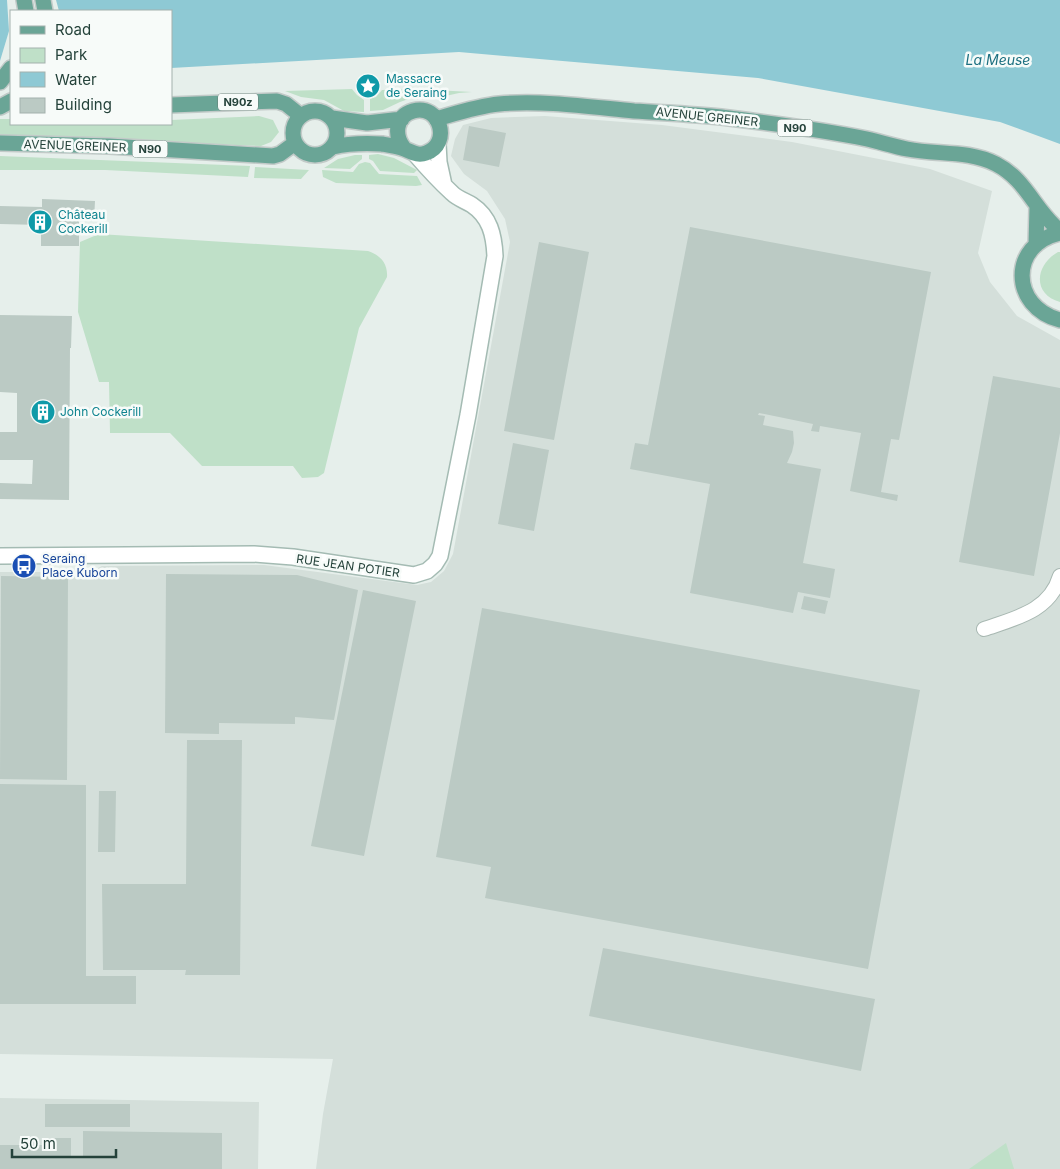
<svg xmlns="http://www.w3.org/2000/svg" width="1060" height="1169" viewBox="0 0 1060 1169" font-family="Inter,sans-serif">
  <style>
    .built { fill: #d4dfda }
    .green { fill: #bfe0c8 }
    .water { fill: #8ec9d4 }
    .pier { fill: #e6efeb }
    .building { fill: #bbcac4 }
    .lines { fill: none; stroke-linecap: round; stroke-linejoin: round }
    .minor-casing { stroke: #a8b8b2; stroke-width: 16 }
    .secondary-casing { stroke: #a4bbb3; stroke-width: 18 }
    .primary-casing { stroke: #c2cac8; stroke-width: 18 }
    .minor { stroke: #fff; stroke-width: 14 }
    .secondary { stroke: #fff; stroke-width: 15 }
    .primary { stroke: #6aa596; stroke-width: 15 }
    .labels { text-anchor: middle; stroke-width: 5; stroke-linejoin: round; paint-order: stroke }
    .shield { fill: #f7fbf9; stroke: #637a73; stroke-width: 1 }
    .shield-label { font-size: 11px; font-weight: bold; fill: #24423a }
    .culture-label { font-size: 12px; fill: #0d838f; stroke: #f7fbf9; text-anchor: start }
    .street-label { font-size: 12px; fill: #24423a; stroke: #f7fbf9 }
    .transit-label { font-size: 12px; fill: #164399; stroke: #f7fbf9; text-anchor: start }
    .water-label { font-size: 14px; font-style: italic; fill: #1c6f80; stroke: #f7fbf9 }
  </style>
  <rect width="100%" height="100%" fill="#e6efeb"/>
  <!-- built -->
  <path class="built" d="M545 116 662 125 792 142 930 169 992 191 978 253 990 282 1017 316 1060 340V1169H316L323 1114 333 1059 0 1054V572H90L102 566 264 565 417 585 431 582 444 571 453 554 510 242 505 219 487 191 464 174 451 156 455 139 463 125 491 118Z
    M0 1098 259 1102 258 1169H0Z"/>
  <!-- green -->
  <path class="green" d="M352 89 357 95 364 100V112L344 111 324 100 301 97 285 91Z
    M415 89 472 92 459 93 432 99 414 97 400 102 383 110 370 111V99L376 97 382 90Z
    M259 116 273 120 279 132 271 142 261 146 0 136V119H11V124H171V120Z
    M378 154 394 158 417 170 414 173 380 171 373 161 369 159V155Z
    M355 155H362V159L350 169 324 168 338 159Z
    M0 156 250 166 248 177 105 170H0Z
    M365 162 370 163 379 174 417 176 422 185 416 186 336 183 323 177 322 170 353 172 359 164Z
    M255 167 309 170 301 179 254 178Z
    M99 234 368 251C380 255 388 263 387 277L359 328 324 473 318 477 302 478 293 466H202L170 433H110L109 382H99L78 312 80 242Z
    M1058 252H1060V302C1032 294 1035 265 1058 252Z
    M1006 1143 1014 1169H969Z"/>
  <!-- water -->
  <path class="water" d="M0 0H1060V144L1000 122 758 78 459 52 171 68V11H11V82L0 83Z"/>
  <!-- pier -->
  <path class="pier" d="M7 0H56L59 11H11V84L0 86V61L9 31Z"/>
  <!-- building -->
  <path class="building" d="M469 126 506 133 499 167 463 160Z
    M42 199 95 201 94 221 79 220V246H41V225L0 224V206L42 207Z
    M690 227 931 272 899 440 891 439 881 492 898 495 897 501 850 491 861 433 820 426 819 432 811 431 813 424 759 413 758 415 765 416 763 425 793 431 794 443 792 452 787 463 821 469 803 563 835 569 830 598 798 592 793 613 690 593 710 484 630 469 635 443 648 445Z
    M539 242 589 252 554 440 504 431Z
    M0 315 72 316 71 348H70L69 500 0 499V483L32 484 33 460H0V432H17V393L0 392Z
    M993 376 1060 388V433L1034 576 959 562Z
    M513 443 549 450 534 531 498 524Z
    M166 574 297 575 358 590 334 720 295 717V724L219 723V734L165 733Z
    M1 576 68 577 67 780 0 779Z
    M363 590 416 601 364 856 311 846Z
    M804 596 828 601 825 614 801 609Z
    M482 608 920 690 868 969 485 898 491 867 436 857Z
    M187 740H242L240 975H185L186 970H103L102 884H186Z
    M0 784 86 785V976H136V1004H0Z
    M99 791H116L115 852H98Z
    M603 948 875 999 861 1071 589 1016Z
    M45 1104H130V1127H45Z
    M83 1131 222 1133V1169H0V1145H44V1138H71V1156H83Z"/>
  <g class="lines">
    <defs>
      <path id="minor" d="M984 629C1016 618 1050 611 1060 576"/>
      <path id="secondary" d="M438 144 439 162 444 185
        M0 556 254 554 293 557 414 575 427 571 435 564 440 556 468 415 495 256C494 235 490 217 472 205 466 201 458 199 452 193 439 181 427 168 415 154"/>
      <path id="primary" d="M24 0 26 11
        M43 0 45 11
        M0 82 11 68
        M171 105 277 101 286 104 301 116
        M0 107 11 101
        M293 133a22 22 0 1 1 44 0a22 22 0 1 1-44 0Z
        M332 118 367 123 402 119
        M436 119C457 113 478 106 499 104 542 100 591 107 634 111 663 113 692 114 721 117 770 123 819 129 867 139 880 142 893 146 907 149 937 155 968 150 996 164 1027 180 1034 210 1060 231
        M0 143 109 146 273 156 280 154 295 143
        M333 147C350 143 365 143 382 144 388 145 395 146 401 148 410 150 416 157 426 153 452 144 440 103 413 111 395 116 394 136 404 148
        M1060 233C1009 244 1010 307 1060 320
        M1036 245 1037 207"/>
    </defs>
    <!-- minor casing -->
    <use href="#minor" class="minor-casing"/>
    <!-- secondary casing -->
    <use href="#secondary" class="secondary-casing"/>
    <!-- primary casing -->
    <use href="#primary" class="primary-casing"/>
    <!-- minor -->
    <use href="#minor" class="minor"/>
    <!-- secondary -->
    <use href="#secondary" class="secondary"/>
    <!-- primary -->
    <use href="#primary" class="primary"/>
  </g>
  <!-- icons -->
  <defs>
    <symbol id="sight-disc" viewBox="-11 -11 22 22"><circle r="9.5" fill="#0f9aa8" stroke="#f7fbf9"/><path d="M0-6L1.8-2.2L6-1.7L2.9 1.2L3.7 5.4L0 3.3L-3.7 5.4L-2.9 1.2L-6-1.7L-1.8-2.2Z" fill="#fff"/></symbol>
    <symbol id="building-disc" viewBox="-11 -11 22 22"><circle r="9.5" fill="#0f9aa8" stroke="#f7fbf9"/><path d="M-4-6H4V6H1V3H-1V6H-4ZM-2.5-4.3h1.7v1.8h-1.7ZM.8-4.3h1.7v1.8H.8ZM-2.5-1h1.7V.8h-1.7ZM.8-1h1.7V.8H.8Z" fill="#fff"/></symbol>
    <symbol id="bus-disc" viewBox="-11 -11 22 22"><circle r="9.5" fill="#1a4fb4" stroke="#f7fbf9"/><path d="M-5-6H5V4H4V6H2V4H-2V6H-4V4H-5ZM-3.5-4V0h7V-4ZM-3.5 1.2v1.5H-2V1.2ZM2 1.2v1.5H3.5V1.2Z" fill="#fff"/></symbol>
  </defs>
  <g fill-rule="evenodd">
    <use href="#sight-disc" x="354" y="72" width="28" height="28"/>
    <use href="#building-disc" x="26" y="208" width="28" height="28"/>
    <use href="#building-disc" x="29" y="398" width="28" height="28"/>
    <use href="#bus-disc" x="10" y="552" width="28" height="28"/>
  </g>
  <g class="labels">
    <!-- shield labels -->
    <g class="shield">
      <rect x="218" y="93.5" width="40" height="17" rx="4"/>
      <rect x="777.5" y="119.5" width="35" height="17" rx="4"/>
      <rect x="132.5" y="140.5" width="35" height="17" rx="4"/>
    </g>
    <g class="shield-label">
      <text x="238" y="106">N90z</text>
      <text x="795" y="132">N90</text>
      <text x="150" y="153">N90</text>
    </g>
    <!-- culture labels -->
    <g class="culture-label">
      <text x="386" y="83">Massacre<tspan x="386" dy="14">de Seraing</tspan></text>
      <text x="58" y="219">Château<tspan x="58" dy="14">Cockerill</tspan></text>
      <text x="60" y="416">John Cockerill</text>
    </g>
    <!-- street labels -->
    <g class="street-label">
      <text transform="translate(707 117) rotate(6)" y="4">AVENUE GREINER</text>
      <text transform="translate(75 146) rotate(2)" y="4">AVENUE GREINER</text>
      <text transform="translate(348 566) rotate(8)" y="4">RUE JEAN POTIER</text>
    </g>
    <!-- transit labels -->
    <g class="transit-label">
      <text x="42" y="563">Seraing<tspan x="42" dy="14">Place Kuborn</tspan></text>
    </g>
    <!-- water labels -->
    <g class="water-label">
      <text x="998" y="65">La Meuse</text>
    </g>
  </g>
  <!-- legend -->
  <rect x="10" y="10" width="162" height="115" fill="#f7fbf9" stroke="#a3b1ad"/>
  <rect x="20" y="26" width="25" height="8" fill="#6aa596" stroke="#a3b1ad"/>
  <text x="55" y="35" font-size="15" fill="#24423a">Road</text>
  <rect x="20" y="48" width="25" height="15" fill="#bfe0c8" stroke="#a3b1ad"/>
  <text x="55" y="60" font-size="15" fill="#24423a">Park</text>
  <rect x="20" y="72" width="25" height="15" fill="#8ec9d4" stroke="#a3b1ad"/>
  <text x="55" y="85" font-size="15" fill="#24423a">Water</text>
  <rect x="20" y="98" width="25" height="15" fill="#bbcac4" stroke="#a3b1ad"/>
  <text x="55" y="110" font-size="15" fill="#24423a">Building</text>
  <!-- scale -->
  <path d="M12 1149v8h104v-8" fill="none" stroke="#24423a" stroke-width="2.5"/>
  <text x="20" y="1149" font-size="15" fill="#24423a" stroke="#f7fbf9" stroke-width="4" paint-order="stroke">50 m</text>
</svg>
